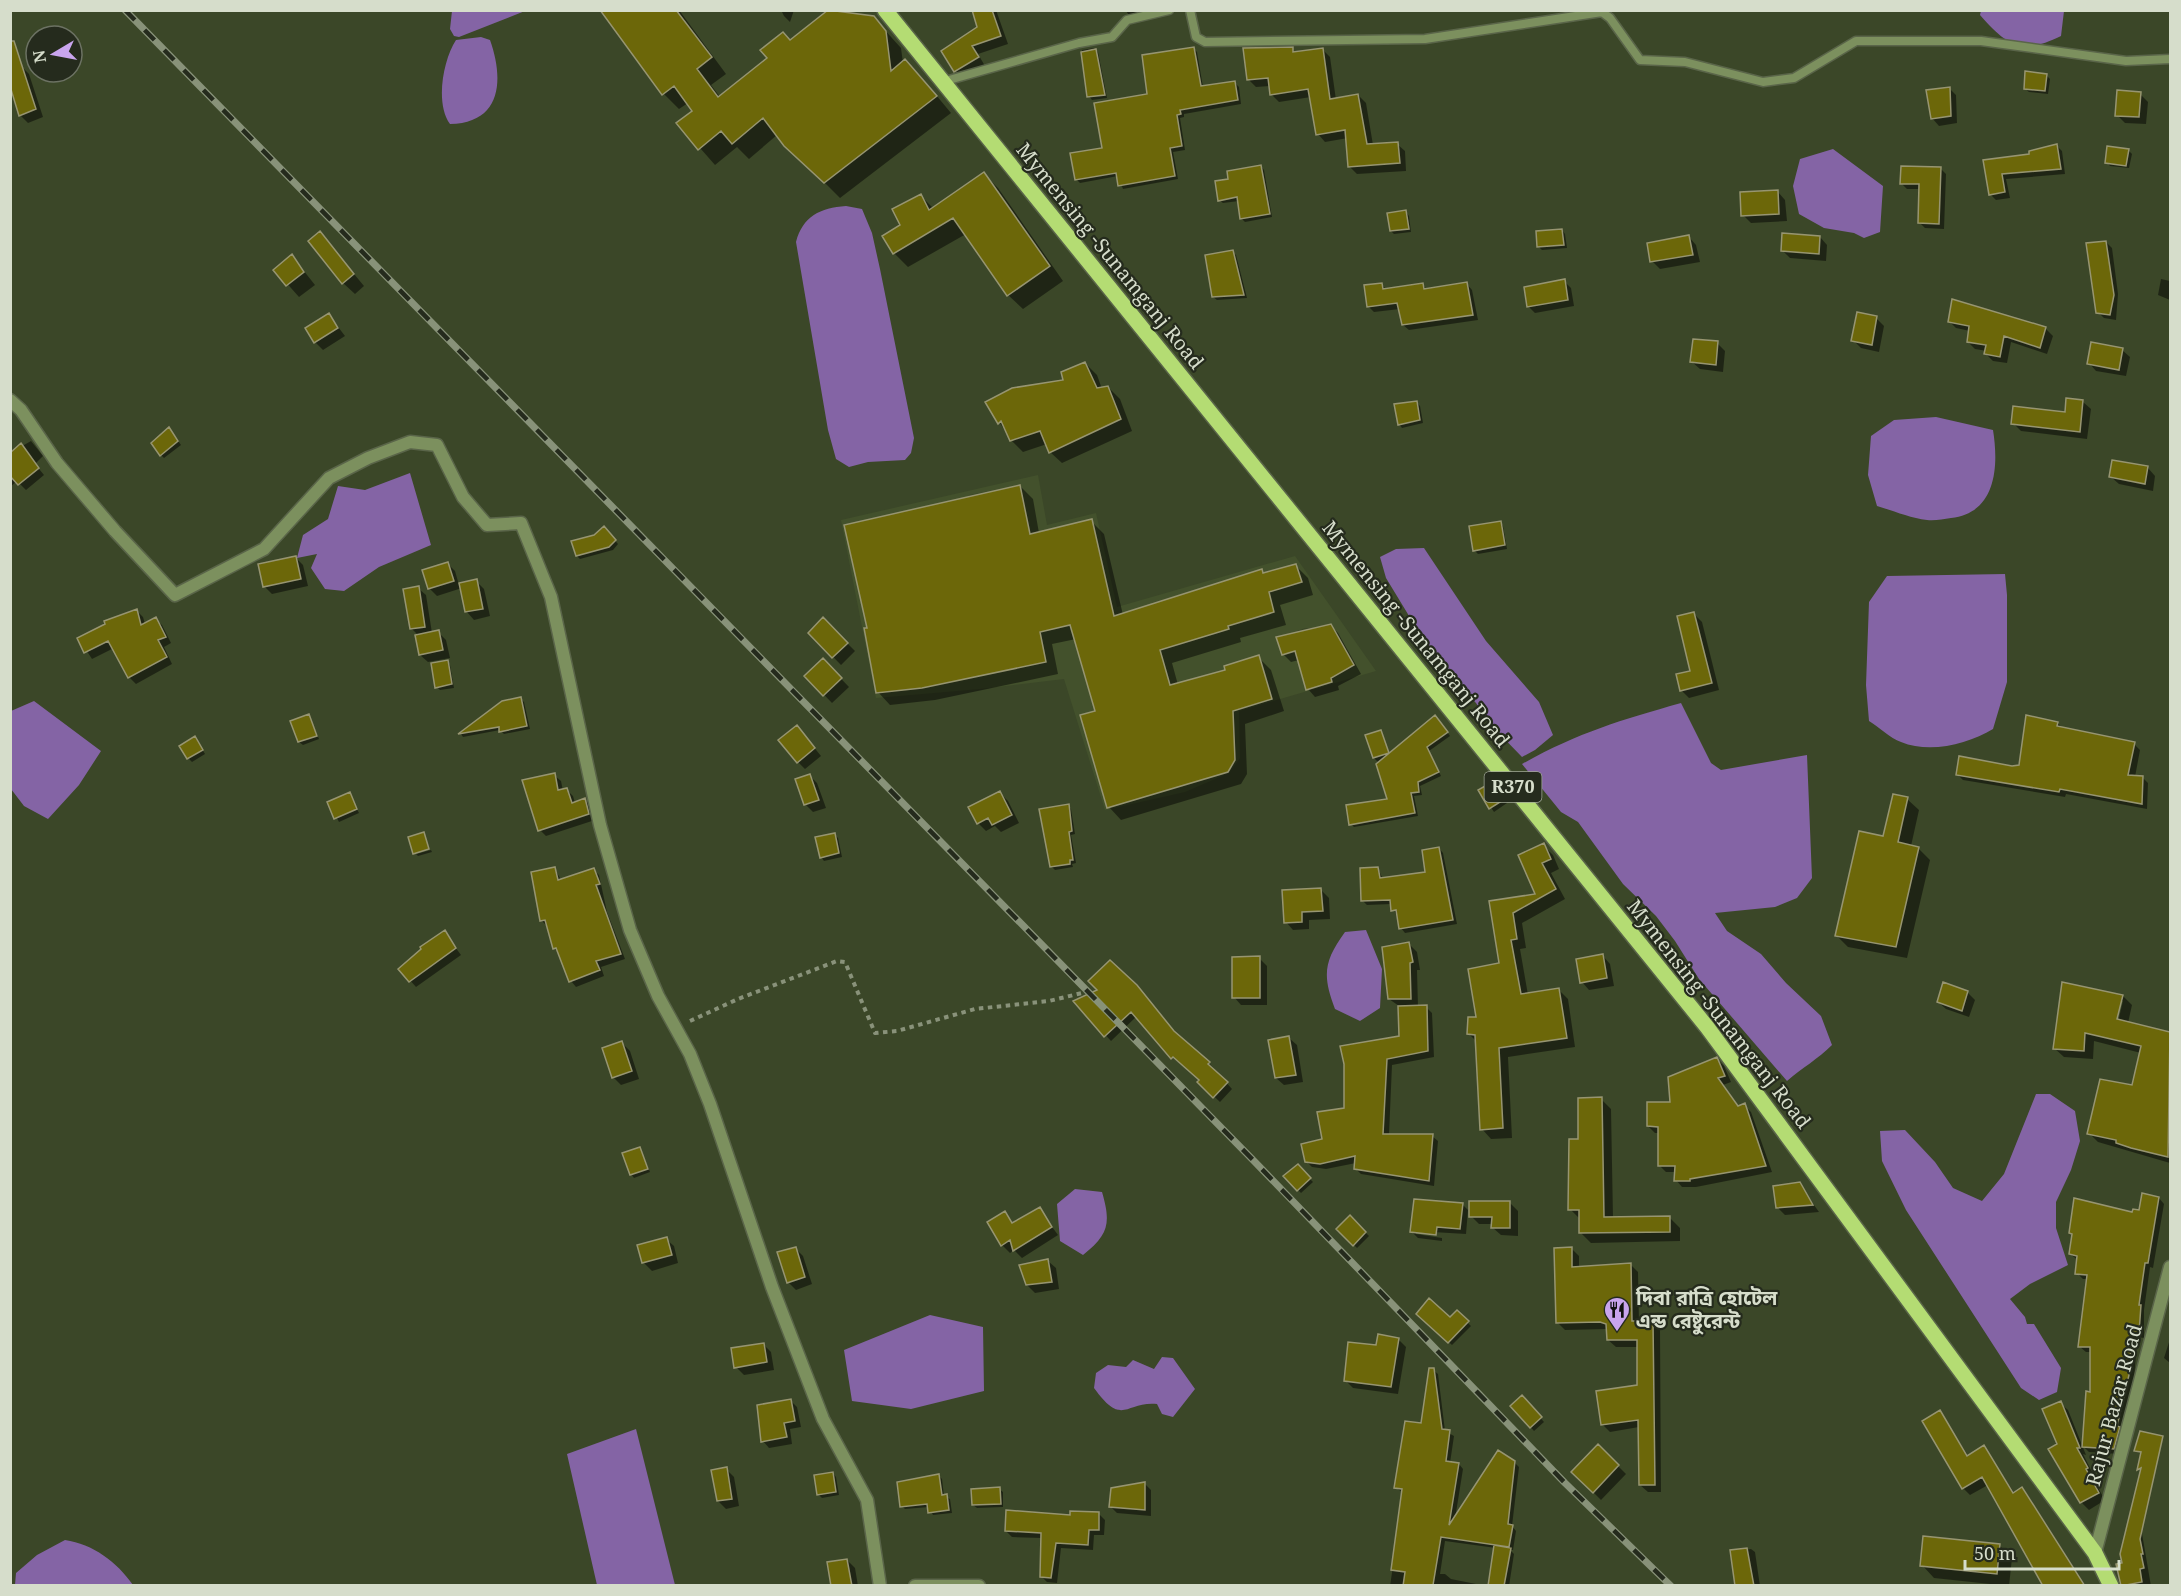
<svg xmlns="http://www.w3.org/2000/svg" width="2181" height="1596" viewBox="0 0 2181 1596" font-family="'Noto Serif','Noto Sans Bengali',serif">
  <style>
    .built { fill: #43512c; fill-rule: evenodd }
    .water { fill: #8464a5 }
    .shadow { fill: #0007; fill-rule: evenodd }
    .building { fill: #6c6709; stroke: #979571; stroke-width: 1.5 }
    .lines { fill: none; stroke-linecap: round; stroke-linejoin: round }
    .service-casing { stroke: #5a6549; stroke-width: 11 }
    .minor-casing { stroke: #5a6549; stroke-width: 15 }
    .primary-casing { stroke: #5a6549; stroke-width: 18 }
    .path { stroke: #89927a; stroke-width: 4; stroke-dasharray: 4.5 4.5; stroke-linecap: butt }
    .service { stroke: #7c905e; stroke-width: 8 }
    .minor { stroke: #7c905e; stroke-width: 12 }
    .primary { stroke: #b4dc73; stroke-width: 15 }
    .rail-casing { stroke: #889279; stroke-width: 7 }
    .rail { stroke: #252b1d; stroke-width: 4.5; stroke-dasharray: 14; stroke-linecap: butt }
    .labels { text-anchor: middle; stroke-width: 4.5; stroke-linejoin: round; paint-order: stroke }
    .shield { fill: #252b1d; stroke: #a1a897; stroke-width: 1.5 }
    .shield-label { font-size: 18px; font-weight: bold; fill: #d6ddcb }
    .street-label { font-size: 20px; fill: #d6ddcb; stroke: #252b1d }
    .poi-label { font-size: 20px; font-weight: bold; fill: #d6ddcb; stroke: #252b1d; text-anchor: start }
  </style>
  <rect width="100%" height="100%" fill="#3b4728"/>
  <!-- built -->
  <path class="built" d="M1038 475 1047 525 1096 513 1117 607 1295 556 1376 671 1239 711 1240 758 1229 773 1185 792 1105 810 1064 679 980 689 876 698 841 520ZM1020 485 1040 582 989 593 969 495ZM1092 520 1114 614 1067 625 1046 530ZM1262 569 1274 612 1246 620 1233 578ZM1216 584 1229 629 1165 648 1152 603ZM900 622 912 687 877 694 865 628ZM1331 624 1354 665 1343 672 1319 630ZM1305 628H1316L1332 682 1306 690 1295 651 1282 655 1277 639ZM1259 655 1272 699 1238 709ZM1220 671 1233 716 1235 760 1228 772 1182 784 1156 689ZM1127 701 1154 794 1080 715Z"/>
  <!-- water -->
  <path class="water" d="M452 11V10L525 11 459 37 454 36 450 29Z
    M1981 11H2064L2061 36C2022 55 2008 47 1980 15Z
    M481 37 490 40C504 79 502 123 450 124 435 104 443 60 456 40Z
    M1833 149 1883 186 1880 232 1864 238 1854 233 1824 228 1799 214 1793 186 1800 159Z
    M846 206 862 209 872 233 880 269 914 438 911 453 905 460 868 462 849 467 836 459 828 430 796 242C803 216 820 208 846 206Z
    M1936 417 1993 430C1999 467 1996 513 1951 518 1943 519 1935 521 1927 520 1910 518 1894 511 1877 506L1868 475 1871 436 1894 420Z
    M410 473 431 545 379 567 344 591 325 589 311 568 317 554 297 558 303 535 328 519 338 486 365 490Z
    M1424 548 1486 641 1539 702 1553 735 1535 750 1522 757 1490 724 1476 703 1437 662 1386 578 1380 557 1396 549Z
    M2005 574 2007 595V682L1993 729C1968 744 1930 754 1901 742 1890 738 1879 727 1869 721L1866 685 1869 602 1887 576Z
    M34 701 101 751 79 785 48 819 24 806 11 789V711Z
    M1681 703 1711 763 1721 770 1807 755 1812 878 1797 898 1775 907 1715 913 1727 931 1761 954 1786 983 1821 1016 1832 1045C1818 1059 1802 1068 1787 1081L1699 979 1675 941 1656 916 1623 884 1578 822 1561 812 1522 764C1577 733 1621 720 1681 703Z
    M1366 930 1382 969 1380 1008 1360 1021 1335 1009C1322 975 1324 961 1345 932Z
    M2036 1094H2050L2075 1111 2080 1141 2071 1170 2056 1202V1228L2068 1265 2030 1284 2010 1299 2025 1317 2027 1324H2034L2061 1368 2057 1392 2039 1400 2021 1388 1906 1210 1882 1161 1880 1131 1905 1130 1935 1162 1953 1188 1982 1201 2004 1174Z
    M1075 1189 1102 1192C1111 1223 1109 1234 1083 1255L1060 1241 1057 1204Z
    M930 1315 983 1327 984 1391 911 1409 852 1401 844 1350Z
    M1162 1357 1173 1358 1195 1389 1173 1417 1162 1414 1157 1404C1125 1401 1123 1428 1094 1388L1096 1373 1108 1365 1126 1367 1133 1360 1154 1369Z
    M636 1429 675 1585H597L567 1454Z
    M65 1540C93 1544 117 1562 133 1585H15L16 1573 37 1555Z"/>
  <!-- shadow -->
  <path class="shadow" d="M601 10H679L726 74 711 85 720 97 830 10 873 17 901 48 903 63 905 61 921 77 951 113 840 198 777 135 749 159 737 147 715 165 679 124 694 111 688 103 679 109 664 94Z
    M781 10H794L790 22 784 16Z
    M973 10H996L1008 44 978 54 985 66 963 79 956 71 978 28Z
    M1125 10H1152L1134 21Z
    M1565 10H1590L1569 14Z
    M1094 48 1098 52 1107 98 1092 100 1089 96 1082 50Z
    M1193 48 1197 52 1203 87 1235 83 1239 87 1241 104 1184 114V117L1180 118 1185 150 1173 152 1178 179 1123 189 1118 176 1080 183 1076 179Z
    M1292 49 1296 53 1322 49 1330 57 1336 100 1358 95 1366 103 1373 145 1397 144 1405 151 1406 171 1357 174 1350 167 1348 138 1325 142 1318 134 1311 97 1279 102 1271 94 1270 86 1256 87 1249 80Z
    M21 66 29 74 43 117 28 123 20 115Z
    M2046 75 2050 79 2048 94 2029 92 2025 89Z
    M1949 88 1956 95 1957 123 1939 126 1932 118Z
    M2140 94 2148 102 2146 124 2125 123 2117 115Z
    M2057 146 2062 151 2065 174 2006 179 2010 198 1996 200 1990 194 1985 161 2031 155Z
    M2128 150 2132 154 2129 168 2110 166 2107 162Z
    M1261 166 1264 170 1272 217 1245 222 1241 218 1239 201 1223 203 1219 200 1230 180Z
    M1940 168 1946 174 1944 229 1925 228 1919 222 1921 189H1907L1901 183Z
    M984 174 998 188 1063 281 1023 309 1008 295 966 234 908 267 894 253 902 226 921 196 934 209Z
    M1778 192 1785 200 1787 221 1751 223 1743 215Z
    M1406 212 1409 216 1411 232 1394 234 1391 231Z
    M1562 230 1565 234 1567 248 1542 250 1539 247Z
    M320 233 364 286 355 294 343 283Z
    M1689 237 1696 245 1700 262 1660 269 1652 261Z
    M1820 237 1827 245 1826 261 1790 258 1782 250Z
    M2106 242 2112 248 2118 294 2116 320 2104 318 2098 312Z
    M1232 252 1236 255 1247 298 1217 300 1213 297Z
    M292 256 315 285 299 297 275 270Z
    M2161 279 2170 281V300L2158 295Z
    M1564 281 1571 288 1574 306 1535 313 1528 306Z
    M1467 284 1472 290 1478 320 1409 330 1403 325 1400 309 1374 312 1368 306 1382 285 1387 290 1423 285 1427 290Z
    M1953 301 2046 329 2053 336 2047 354 2011 342 2007 363 1993 361 1986 354 1987 351 1975 349 1968 342 1970 331 1956 328 1949 321Z
    M329 315 345 336 323 350 315 342Z
    M1876 318 1884 326 1879 352 1861 348 1853 340Z
    M1717 343 1725 351 1723 372 1700 369 1692 362Z
    M2122 350 2130 357 2126 376 2096 371 2089 363Z
    M1085 363 1097 375 1102 389 1108 387 1120 399 1132 431 1062 463 1050 452 1047 444 1023 452 1011 440 987 403 1065 381Z
    M1416 402 1420 406 1423 423 1402 428 1399 424Z
    M2083 402 2091 409 2087 439 2021 431 2013 423 2066 414Z
    M172 432 181 445 164 458 161 455Z
    M31 441 43 456 35 464 44 475 26 490 17 481 10 487V453Z
    M2148 468 2155 476 2153 491 2119 484 2111 477Z
    M1020 486 1033 499 1039 533 1091 521 1104 534 1123 615 1262 571 1265 574 1295 565 1308 578 1313 595 1280 605 1286 625 1240 638 1241 642 1172 663 1178 685 1227 671 1258 657 1271 670 1284 711 1245 724 1247 774 1241 784 1121 820 1109 807 1097 712 1076 639 1052 644 1058 674 935 700 890 705 878 692Z
    M1500 522 1503 526 1507 549 1478 554 1474 550Z
    M604 528 618 544 613 550 580 559 577 556Z
    M295 557 303 565 308 586 272 594 265 587Z
    M447 563 455 571 459 585 476 581 484 589 490 616 474 620 467 612 462 588 437 596 429 588Z
    M418 588 426 595 432 633 438 632 446 640 450 658 428 662 420 655 419 636 411 628Z
    M136 610 143 617 145 624 155 619 162 625 171 643 164 647 172 664 136 684 129 677 114 648 92 659 79 639Z
    M1694 614 1702 622 1719 690 1689 698 1681 690 1692 672Z
    M823 619 855 651 841 665 810 633Z
    M1330 625 1338 633 1361 674 1338 686 1339 690 1315 697 1308 689 1299 660 1291 662 1283 654 1278 638Z
    M823 660 849 687 832 703 806 676Z
    M447 662 450 665 454 688 440 690 437 687Z
    M521 699 524 702 530 729 504 734 500 730 463 737 461 734 503 702Z
    M309 716 319 739 303 745 299 742Z
    M1438 720 1450 736 1429 751 1441 776 1420 786 1422 795 1414 796 1418 816 1354 827 1351 824 1389 800 1379 763 1374 758 1367 736 1380 731 1390 754Z
    M2058 723 2063 729 2134 744 2140 750 2135 777H2142L2148 783 2147 809 2066 794 2065 797 1963 780 1957 774 2020 766Z
    M804 735 821 756 805 769 798 762Z
    M198 742 205 754 192 762 188 758Z
    M554 775 561 781 563 791 566 789 573 796 575 803 585 800 591 806 595 820 546 836 540 830Z
    M810 776 817 783 826 808 813 812 805 804Z
    M1497 786 1507 803 1494 812 1480 791Z
    M1000 793 1008 801 1019 823 1001 832 995 826 986 831 978 823Z
    M349 794 359 813 339 822 329 803Z
    M1907 799 1919 810 1911 846 1918 848 1930 860 1907 958 1848 947 1837 936 1885 838Z
    M1068 805 1071 809 1075 834 1071 835 1076 863 1072 864 1073 867 1055 870 1051 866Z
    M834 834 838 838 842 857 824 861 821 857Z
    M1543 845 1553 855 1559 869 1551 873 1565 899 1522 923 1526 948 1520 949 1528 995 1559 990 1568 999 1575 1047 1508 1057 1512 1138 1491 1139 1482 1129 1477 1042 1469 1034 1478 1018 1500 965 1491 903 1537 895Z
    M1439 848 1443 853 1457 924 1405 933 1401 928 1392 904 1367 905 1362 900 1378 869 1383 879 1427 874Z
    M431 850 432 852 418 856 416 854Z
    M555 869 561 880 594 870 599 875 607 912 625 959 601 967 604 976 576 987 571 981 560 954 554 948 547 926 542 921 533 873Z
    M1321 890 1329 898 1330 919 1309 920V929L1293 930 1286 922Z
    M444 932 461 955 416 987 400 969Z
    M1409 944 1417 952 1420 970H1417L1418 1007H1426L1432 1013 1434 1057 1392 1065 1389 1135 1432 1136 1438 1141 1434 1186 1361 1174 1355 1168 1356 1163 1326 1169 1312 1167 1306 1161 1400 1037 1399 1006 1389 999Z
    M1603 956 1610 964 1614 986 1589 990 1582 982Z
    M1259 958 1267 966V1005H1241L1234 997Z
    M1099 991 1177 1036 1209 1063 1232 1089 1220 1102 1199 1082 1200 1080 1173 1058 1137 1016 1111 1041 1075 1002Z
    M1967 992 1975 1000 1969 1017 1946 1009 1938 1002Z
    M2123 996 2132 1005 2128 1023 2170 1033V1163L2098 1142 2089 1133 2133 1087 2141 1053 2094 1041 2093 1059 2064 1057 2054 1048ZM2120 1001H2123L2117 1026H2114Z
    M1289 1038 1297 1045 1303 1082 1284 1085 1276 1078Z
    M622 1043 630 1051 639 1079 621 1085 613 1077Z
    M1717 1059 1724 1066 1731 1082 1723 1085 1739 1107 1744 1105 1751 1112 1772 1172 1696 1187H1682L1676 1180V1172H1666L1659 1165 1660 1133H1655L1648 1126Z
    M1601 1099 1611 1109 1613 1218H1670L1680 1228V1241L1591 1243 1581 1233 1580 1219 1570 1209 1580 1141Z
    M640 1148 650 1172 634 1178 631 1174Z
    M1297 1166 1313 1182 1301 1193 1285 1176Z
    M1799 1184 1819 1212 1785 1215 1777 1207Z
    M2159 1198 2164 1204 2153 1268 2150 1267 2144 1310V1338L2137 1337 2134 1381 2119 1454 2089 1452 2083 1446 2092 1393V1352H2086L2080 1347 2088 1279H2083L2077 1273 2078 1260 2070 1254 2074 1236 2070 1232 2140 1212Z
    M1510 1203 1518 1211V1236L1501 1235 1493 1228V1224H1479L1471 1216Z
    M1462 1204 1468 1210 1466 1234 1416 1231V1234L1442 1238V1241L1418 1238 1412 1232Z
    M1039 1209 1058 1235 1022 1258 1014 1250 1010 1253 1002 1245 1004 1213 1014 1224Z
    M1350 1217 1369 1236 1357 1248 1338 1229Z
    M666 1239 674 1246 678 1263 652 1271 644 1263 639 1246Z
    M795 1248 803 1256 812 1284 796 1290 788 1282Z
    M1572 1249 1579 1256V1268L1631 1265 1638 1272 1639 1323 1652 1322 1660 1329 1661 1492H1648L1640 1485 1639 1427 1610 1432 1602 1424 1639 1386 1638 1347H1616L1608 1340V1329L1565 1330 1557 1322Z
    M1048 1261 1056 1268 1059 1289 1035 1293 1027 1285Z
    M1457 1312 1471 1326 1452 1345 1418 1314 1450 1319Z
    M1398 1339 1406 1347 1398 1394 1353 1388 1345 1380 1377 1347Z
    M2170 1339V1363L2164 1358Z
    M763 1344 771 1352 774 1370 744 1375 736 1367Z
    M1433 1370 1438 1374 1445 1431 1454 1436 1450 1463 1459 1464 1463 1469 1455 1519 1514 1462 1519 1467 1512 1526 1516 1531 1513 1550H1510L1514 1554 1509 1586H1489L1496 1548 1445 1541 1440 1574H1445L1451 1579 1486 1586H1390L1404 1493 1396 1488 1422 1425Z
    M1522 1397 1544 1422 1534 1431 1512 1406Z
    M791 1401 797 1407 801 1427 790 1429 792 1444 769 1448 763 1441Z
    M2060 1403 2068 1410 2086 1455 2083 1454 2094 1476 2092 1477 2105 1500 2089 1510 2082 1503 2050 1450 2059 1445Z
    M1940 1412 1969 1457 1984 1447 2015 1494 2022 1489 2028 1496 2086 1586H2045L1988 1485 1970 1495 1963 1488 1924 1421Z
    M1598 1446 1626 1474 1601 1500 1573 1472Z
    M726 1469 734 1477 739 1506 726 1509 718 1501Z
    M833 1473 836 1477 839 1495 822 1498 818 1494Z
    M938 1475 942 1479 944 1496 950 1499 952 1513 933 1515 929 1507 905 1509 902 1506Z
    M1145 1484 1151 1490V1516L1117 1513 1111 1507Z
    M999 1489 1003 1492V1507L977 1508 973 1505Z
    M2138 1510 2151 1586H2122Z
    M1099 1514 1105 1520 1104 1535H1094L1093 1550 1061 1548 1057 1583 1047 1582 1041 1576 1042 1538 1012 1537 1006 1531 1071 1517Z
    M2000 1546 2012 1558 2009 1586 1934 1578 1922 1565Z
    M1751 1549 1755 1552 1760 1586H1735L1731 1552Z
    M847 1560 855 1568 858 1586H832Z"/>
  <!-- building -->
  <path class="building" d="M600 10H676L712 57 697 69 718 97 767 58 760 50 783 32 790 40 828 10 874 16 886 31 891 71 905 59 937 96 824 183 784 146 763 118 732 144 721 131 698 150 676 123 692 111 674 86 662 95Z
    M972 10H992L1001 36 972 46 979 57 954 72 941 51 977 27Z
    M10 41H14L36 109 19 116 10 86Z
    M1194 47 1201 86 1235 81 1238 100 1180 110 1181 114 1177 115 1182 146 1170 148 1175 176 1118 186 1116 173 1075 180 1070 153 1102 148 1094 103 1147 94 1142 55Z
    M1293 47V52L1323 48 1330 99 1358 94 1367 144 1398 142 1400 163 1348 167 1345 130 1316 135 1308 89 1270 95 1268 78 1247 80 1243 48Z
    M1096 49 1105 95 1087 97 1081 52Z
    M2025 71 2047 74 2045 91 2024 89Z
    M1950 87 1951 116 1931 119 1926 90Z
    M2117 90 2141 92 2139 117 2115 116Z
    M2057 144 2061 169 2002 174 2005 192 1989 195 1983 160 2029 154V151Z
    M2107 146 2129 149 2126 166 2105 163Z
    M1261 165 1270 214 1240 219 1237 197 1218 201 1215 181 1228 179 1227 171Z
    M1901 166 1941 167 1939 224 1918 223 1919 184H1900Z
    M984 172 1050 266 1007 296 953 218 893 254 882 236 900 225 892 209 921 194 929 210Z
    M1778 190 1779 214 1741 216 1740 192Z
    M1406 210 1409 229 1390 231 1387 213Z
    M1562 229 1564 245 1537 247 1536 231Z
    M320 231 354 274 342 284 308 241Z
    M1782 233 1820 236 1819 254 1781 251Z
    M1689 235 1693 255 1650 262 1647 243Z
    M2106 241 2114 295 2110 315 2096 313 2086 243Z
    M1233 250 1244 295 1212 297 1205 255Z
    M292 254 304 272 286 286 273 270Z
    M1565 279 1568 300 1527 307 1524 287Z
    M1467 282 1473 315 1402 325 1397 303 1367 307 1364 285 1382 283 1383 289 1423 283 1424 289Z
    M1952 299 2046 327 2040 348 2004 336 2000 357 1984 354 1986 345 1967 342 1969 326 1948 322Z
    M1857 312 1877 316 1872 345 1851 341Z
    M329 313 338 328 314 343 305 328Z
    M1693 339 1718 341 1716 365 1690 362Z
    M2091 342 2123 348 2119 370 2087 364Z
    M1085 362 1097 388 1108 386 1121 419 1049 453 1040 431 1010 441 1001 421 998 424 985 402 1012 388 1063 380 1061 372Z
    M2066 398 2083 400 2080 432 2011 424 2013 406 2065 412Z
    M1417 401 1420 420 1398 425 1394 404Z
    M169 427 178 441 160 456 151 443Z
    M21 443 39 468 18 485 10 476V453Z
    M2112 460 2148 466 2145 484 2109 477Z
    M1020 485 1030 534 1092 519 1114 616 1262 569 1263 573 1296 564 1302 582 1269 592 1274 612 1228 626 1229 629 1160 650 1170 685 1225 670 1224 666 1259 655 1272 699 1233 711 1235 760 1228 772 1107 808 1080 715 1095 711 1070 625 1040 632 1046 662 922 688 876 693 864 628H867L844 525Z
    M1501 521 1505 545 1473 551 1469 526Z
    M604 526 616 540 609 547 576 556 571 541 594 535Z
    M296 556 301 579 263 587 258 564Z
    M448 562 454 581 428 589 422 570Z
    M477 579 483 609 465 612 459 583Z
    M419 586 425 627 410 629 403 589Z
    M137 609 141 625 156 617 166 637 158 640 167 657 128 678 108 641 84 653 77 638 105 624 104 621Z
    M1694 612 1712 683 1680 691 1676 674 1690 671 1677 616Z
    M823 617 848 643 832 658 808 633Z
    M1331 624 1354 665 1331 678 1332 682 1306 690 1295 651 1282 655 1276 637Z
    M439 630 443 650 419 655 415 635Z
    M823 658 842 678 823 696 804 676Z
    M448 660 452 684 435 688 431 663Z
    M521 697 527 726 499 732V727L458 734 502 701Z
    M309 714 317 736 298 742 290 721Z
    M1435 715 1448 732 1427 747 1439 772 1418 782 1419 792 1411 793 1415 813 1349 825 1346 805 1387 799 1376 764Z
    M2026 715 2058 722 2057 726 2135 742 2128 775 2143 776 2142 804 2060 789 2059 792 1956 775 1959 756 2012 766 2019 765Z
    M797 725 815 748 797 763 778 740Z
    M1381 730 1389 753 1373 758 1365 735Z
    M195 736 203 750 187 759 179 746Z
    M555 773 558 790 567 788 572 803 585 798 589 814 538 831 522 780Z
    M810 774 819 800 804 805 795 779Z
    M1494 781 1505 799 1489 809 1478 790Z
    M1000 791 1012 815 992 825 988 818 977 824 968 807Z
    M350 792 357 809 334 819 327 802Z
    M1893 794 1908 797 1898 842 1919 847 1896 947 1835 936 1859 831 1883 836Z
    M1069 804 1072 831 1069 832 1073 860H1070V864L1050 867 1039 809Z
    M424 832 429 849 413 854 408 837Z
    M835 833 839 853 820 858 815 837Z
    M1544 843 1551 859 1542 863 1556 889 1513 913 1517 939 1511 940 1521 994 1559 988 1567 1038 1499 1048 1503 1128 1480 1130 1475 1035 1467 1034 1468 1017H1476L1468 969 1499 963 1489 901 1535 894 1518 855Z
    M1439 847 1453 920 1399 929 1396 910 1391 911 1390 900 1361 901 1360 868 1378 867 1380 878 1425 872 1422 850Z
    M555 867 558 880 594 868 600 884 596 885 621 954 596 961 600 970 569 982 556 948 553 949 545 920 540 921 531 872Z
    M1321 888 1323 911 1302 912V922L1284 923 1282 890Z
    M445 930 456 948 409 982 398 969 421 949 420 947Z
    M1409 942 1413 962 1410 963 1411 999H1388L1382 947Z
    M1603 954 1607 978 1580 983 1576 959Z
    M1260 956V998H1232V957Z
    M1110 960 1137 985 1174 1031 1210 1062 1208 1064 1228 1082 1213 1098 1197 1082 1199 1080 1173 1057 1171 1059 1131 1012 1104 1037 1073 1001 1097 990 1088 981Z
    M1943 982 1968 991 1962 1011 1937 1002Z
    M2062 982 2123 995 2117 1019 2170 1032 2168 1157 2131 1148 2116 1143V1140L2087 1134 2100 1079 2132 1085 2141 1046 2085 1033 2084 1051 2053 1049Z
    M1427 1005 1428 1051 1387 1059 1383 1134H1433L1429 1181 1354 1169 1355 1156 1320 1164 1305 1162 1301 1144 1322 1139 1317 1112 1344 1108V1064L1340 1046 1399 1036 1398 1006Z
    M1289 1036 1296 1075 1275 1078 1268 1040Z
    M622 1041 632 1071 612 1078 602 1048Z
    M1717 1057 1725 1076 1718 1078 1738 1106 1745 1103 1766 1166 1690 1179V1181H1674L1675 1166H1658V1127L1647 1126V1102H1670L1668 1077Z
    M1602 1097 1604 1217 1670 1216V1232L1579 1233V1210H1568L1569 1139H1578V1098Z
    M640 1147 648 1169 630 1175 622 1153Z
    M1298 1164 1311 1178 1297 1191 1283 1176Z
    M1800 1182 1813 1205 1776 1208 1773 1186Z
    M2142 1193 2159 1197 2148 1263H2145L2139 1305H2141L2139 1333 2132 1332 2129 1375 2117 1426 2120 1427 2114 1449 2082 1447 2086 1391 2090 1392V1347H2078L2087 1275 2075 1274 2077 1256 2069 1254 2072 1234 2069 1233 2074 1198 2132 1212 2133 1209 2139 1210Z
    M1414 1199 1463 1203 1460 1229 1437 1227 1436 1235 1410 1232Z
    M1469 1201H1510V1228H1491L1492 1217H1469Z
    M1040 1207 1052 1227 1013 1251 1010 1240 1001 1246 987 1222 1005 1211 1012 1223Z
    M1350 1215 1366 1232 1353 1246 1336 1229Z
    M667 1237 672 1255 642 1263 637 1245Z
    M796 1247 805 1277 787 1283 777 1252Z
    M1572 1247V1267L1631 1263 1632 1321H1653L1655 1485H1639L1638 1420 1601 1425 1596 1391 1637 1385V1340H1607L1606 1324 1600 1322 1556 1323 1554 1248Z
    M1048 1259 1052 1282 1026 1285 1019 1265Z
    M1429 1298 1450 1317 1457 1310 1469 1321 1448 1343 1416 1314Z
    M1378 1334 1399 1338 1391 1387 1344 1381 1348 1342 1376 1345Z
    M764 1343 767 1362 734 1368 731 1348Z
    M1429 1368H1434L1442 1429 1450 1430 1446 1461 1459 1463 1449 1525 1498 1450 1515 1461 1508 1524 1513 1525 1509 1547 1441 1537 1433 1585 1403 1586 1405 1572 1391 1570 1402 1489 1394 1488 1405 1421 1421 1423Z
    M1522 1395 1542 1417 1530 1428 1510 1406Z
    M791 1399 795 1421 784 1423 787 1437 761 1442 757 1405Z
    M2061 1401 2080 1448H2077L2088 1468 2086 1469 2099 1493 2080 1503 2048 1449 2057 1444 2042 1409Z
    M1940 1410 1967 1456 1984 1445 2013 1493 2022 1487 2085 1586H2043L1982 1477 1962 1489 1922 1421Z
    M2140 1431 2163 1436 2140 1539 2143 1554H2141L2144 1568 2140 1569 2142 1582 2121 1586 2116 1564 2122 1563 2120 1554 2141 1468 2137 1470 2141 1452 2134 1451Z
    M1598 1444 1619 1465 1593 1493 1571 1472Z
    M727 1467 732 1499 717 1501 711 1470Z
    M833 1472 836 1492 817 1495 814 1475Z
    M939 1474 942 1495 947 1494 949 1510 928 1513 927 1504 900 1507 897 1482Z
    M1145 1482V1510L1109 1507 1111 1488Z
    M1000 1487 1001 1504 972 1505 971 1489Z
    M1006 1510 1070 1515V1511L1099 1512V1530H1089L1088 1545 1056 1543 1051 1578 1040 1577 1041 1533 1005 1531Z
    M1923 1536 2000 1544 1997 1574 1920 1566Z
    M1494 1545 1511 1548 1504 1586H1488Z
    M1747 1548 1754 1586H1735L1730 1550Z
    M847 1559 852 1586H831L827 1562Z"/>
  <g class="lines">
    <defs>
      <path id="service" d="M1190 10 1196 37 1205 42 1425 39 1602 12 1610 18 1640 60 1685 62 1763 82 1794 78 1856 41H1981L2126 61 2170 59
        M942 82 1079 43 1112 37 1127 20 1169 10"/>
      <path id="minor" d="M10 400 21 410 57 463 115 531 175 595 264 549 329 478 368 458 410 442 437 445 463 497 487 525 521 523 551 597 600 825 630 930 658 996 690 1054 710 1104 772 1287 823 1419 867 1500 880 1586
        M2095 1553 2170 1267
        M915 1586H979"/>
      <path id="primary" d="M885 10 1707 1027 2095 1553 2111 1586"/>
    </defs>
    <!-- service casing -->
    <use href="#service" class="service-casing"/>
    <!-- minor casing -->
    <use href="#minor" class="minor-casing"/>
    <!-- primary casing -->
    <use href="#primary" class="primary-casing"/>
    <!-- path -->
    <path class="path" d="M690 1021 738 999 837 961 845 962 875 1033 897 1031 975 1009 1049 1001 1082 993"/>
    <!-- service -->
    <use href="#service" class="service"/>
    <!-- minor -->
    <use href="#minor" class="minor"/>
    <!-- primary -->
    <use href="#primary" class="primary"/>
    <defs>
      <path id="rail" d="M125 10 1254 1161 1565 1483 1671 1586"/>
    </defs>
    <!-- rail casing -->
    <use href="#rail" class="rail-casing"/>
    <!-- rail -->
    <use href="#rail" class="rail"/>
  </g>
  <!-- icons -->
  <defs>
    <symbol id="restaurant-pin" viewBox="-11 -11 22 30"><path d="M0 17L-7.5 6A9.5 9.5 0 1 1 7.5 6Z" fill="#c9a5ee" stroke="#252b1d"/><path d="M-5-6h1v4h1v-4h1v4h1v-4h1v5L-1.5 .5V6h-2V.5L-5-1ZM5-6V6H3V1.5H1.5Q1.5-4 5-6Z" fill="#111"/></symbol>
  </defs>
  <g fill-rule="evenodd">
    <use href="#restaurant-pin" x="1602" y="1295" width="30" height="40"/>
  </g>
  <g class="labels">
    <!-- shield labels -->
    <rect class="shield" x="1484.5" y="772" width="57" height="30" rx="4.5"/>
    <g class="shield-label">
      <text x="1513" y="793">R370</text>
    </g>
    <!-- street labels -->
    <g class="street-label">
      <text transform="translate(1110 256) rotate(51)" y="7">Mymensing -Sunamganj Road</text>
      <text transform="translate(1416 634) rotate(51)" y="7">Mymensing -Sunamganj Road</text>
      <text transform="translate(1719 1014) rotate(52)" y="7">Mymensing -Sunamganj Road</text>
      <text transform="translate(2114 1405) rotate(-75)" y="7">Rajur Bazar Road</text>
    </g>
    <!-- poi labels -->
    <g class="poi-label">
      <text x="1636" y="1305">দিবা রাত্রি হোটেল<tspan x="1636" dy="23">এন্ড রেষ্টুরেন্ট</tspan></text>
    </g>
  </g>
  <!-- border -->
  <rect width="2181" height="1596" fill="none" stroke="#d6ddcb" stroke-width="24"/>
  <!-- north arrow -->
  <g transform="translate(54 54) rotate(260)"><circle r="28" fill="#252b1d" stroke="#6c7263" stroke-width="1.5"/>
  <path d="M0-4.5L10 22L0 15L-10 22Z" fill="#c9a5ee"/>
  <text y="-9" font-size="16" font-weight="bold" text-anchor="middle" fill="#d6ddcb">N</text>
  </g>
  <!-- scale -->
  <path d="M1965 1560v9h154v-9" fill="none" stroke="#d6ddcb" stroke-width="3"/>
  <text x="1974" y="1560" font-size="18" fill="#d6ddcb" stroke="#252b1d" stroke-width="4.5" paint-order="stroke">50 m</text>
</svg>
